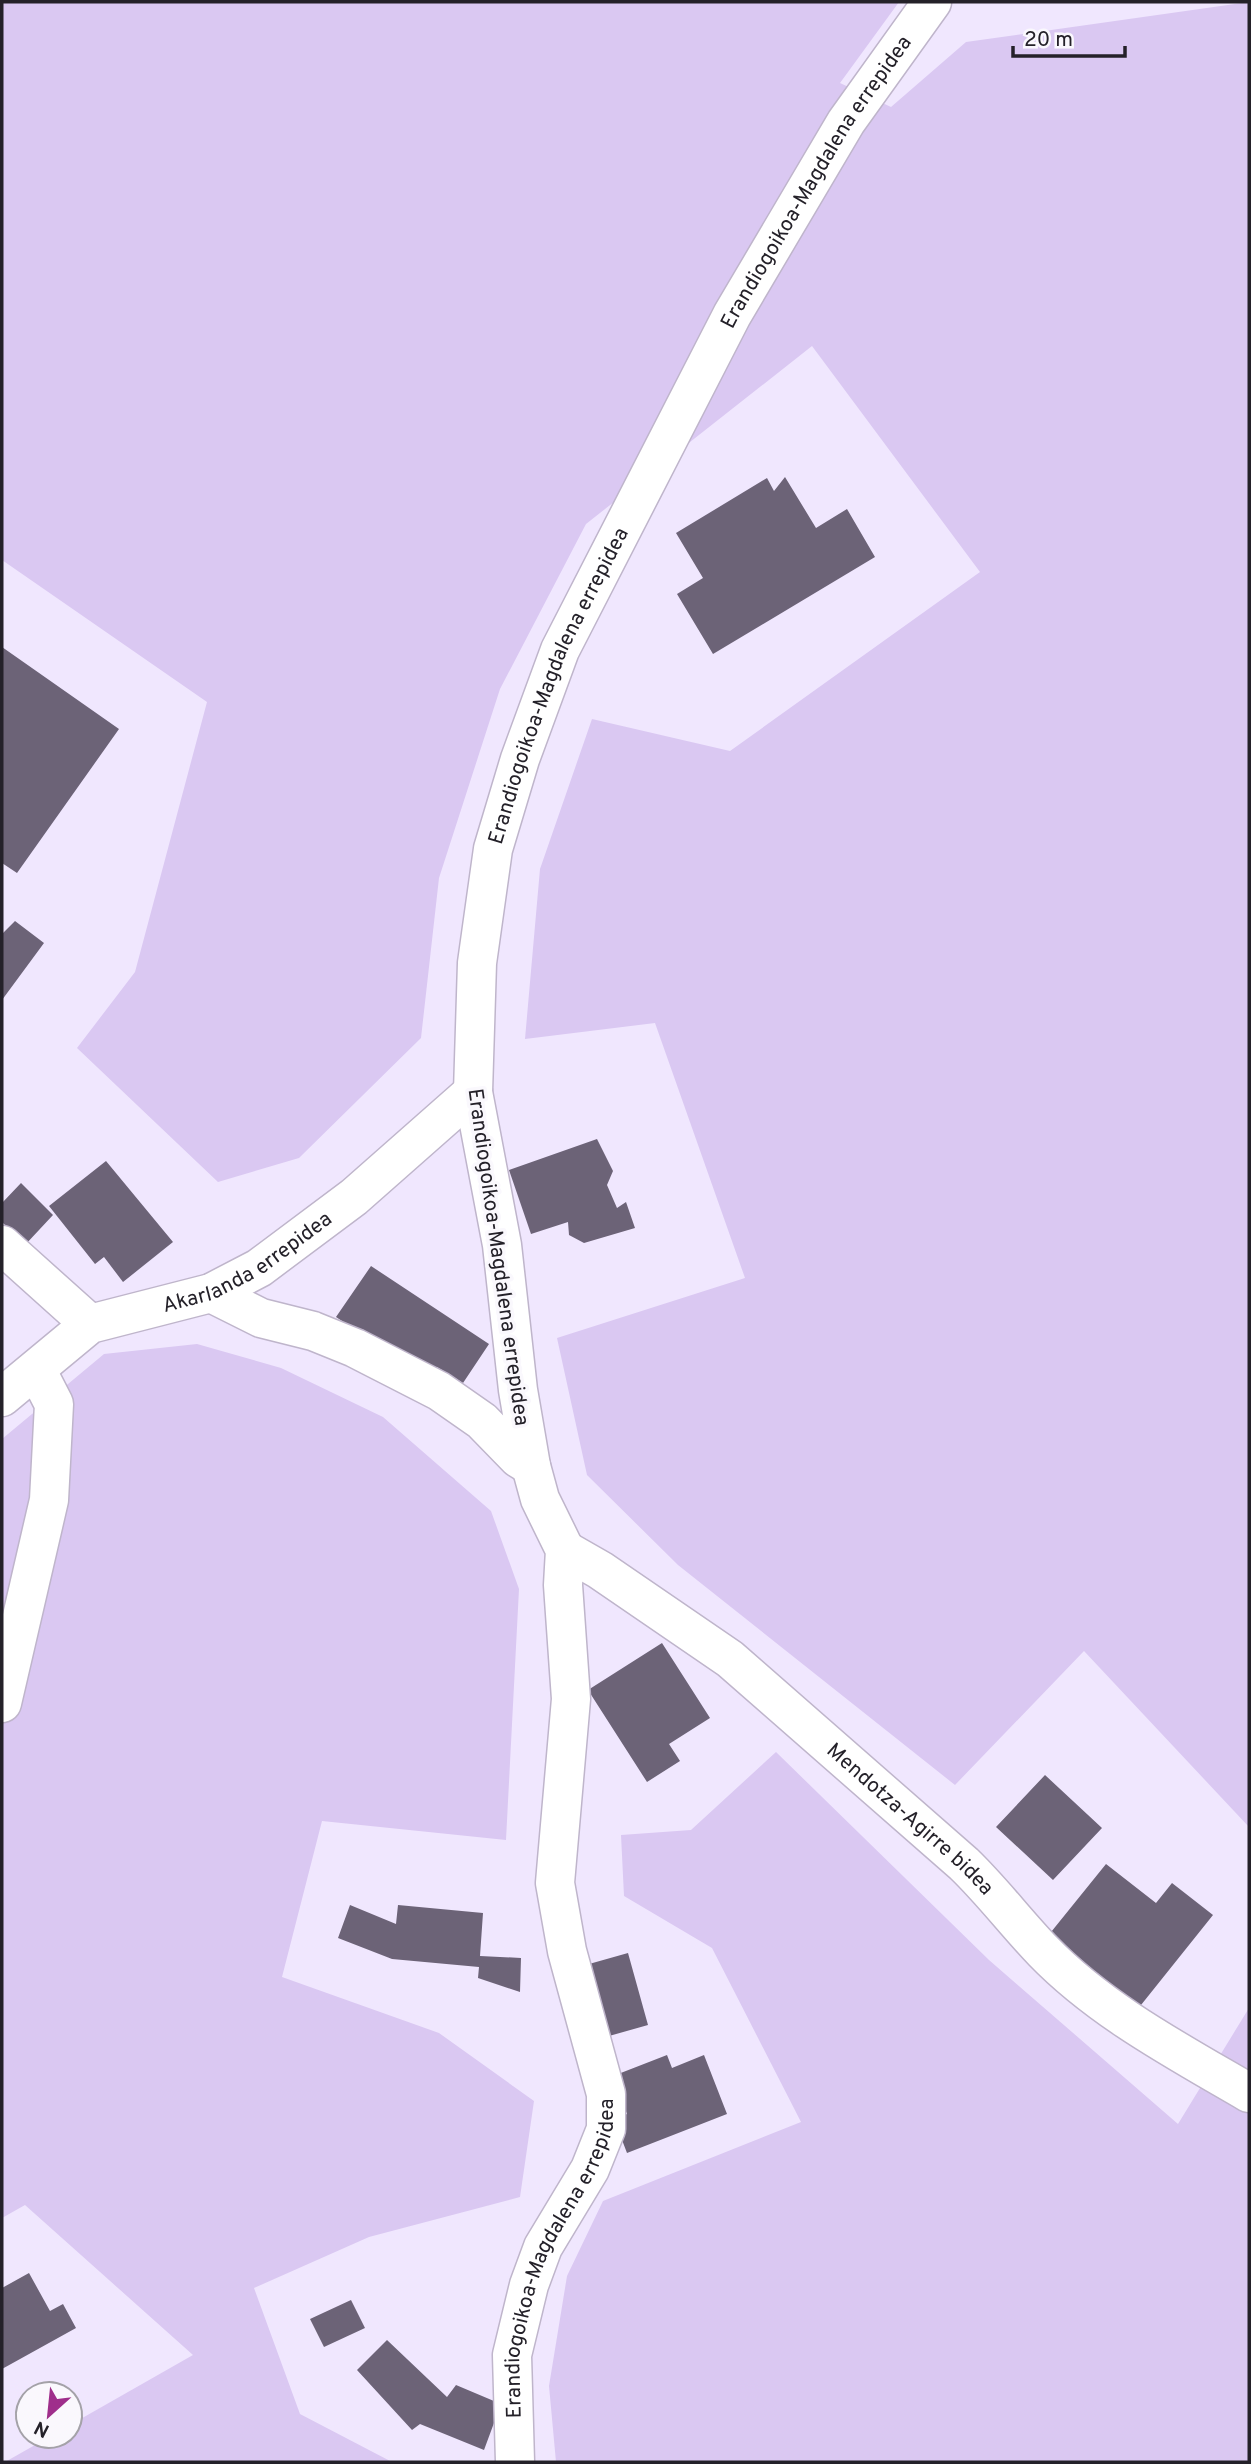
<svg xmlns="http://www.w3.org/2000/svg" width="1251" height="2464" viewBox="0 0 1251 2464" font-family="Overpass,sans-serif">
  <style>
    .green { fill: #dac8f2 }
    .building { fill: #6c6377 }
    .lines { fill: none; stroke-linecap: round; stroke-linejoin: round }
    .minor-casing { stroke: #bfb5cb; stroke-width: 41 }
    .minor { stroke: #fff; stroke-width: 38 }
    .labels { text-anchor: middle; stroke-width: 7; stroke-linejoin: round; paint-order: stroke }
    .street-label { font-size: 21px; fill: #242129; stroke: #faf8fd }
  </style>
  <rect width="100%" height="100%" fill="#f0e7fe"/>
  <!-- green -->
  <path class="green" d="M2 2H899L840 83 891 107 966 42 1249 2V1827L1084 1651 955 1785 678 1565 587 1475 557 1338 745 1278 655 1023 525 1039 540 869 592 719 730 751 980 572 812 346 586 524 500 689 439 878 421 1038 299 1158 218 1182 77 1048 135 972 207 702 2 560Z
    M197 1344 281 1368 383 1417 491 1511 519 1589 506 1840 322 1821 282 1977 439 2033 534 2101 520 2197 369 2237 254 2288 300 2414 392 2462H5L51 2436H70V2425L193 2355 25 2205 2 2218V1439L104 1354Z
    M776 1752 989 1960 1178 2124 1249 2008V2462H556L549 2386 567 2276 603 2201 801 2122 712 1948 624 1896 621 1835 691 1830Z"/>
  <!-- building -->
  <path class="building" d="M785 477 816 528 847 509 875 557 713 654 677 594 703 578 676 533 767 478 774 491Z
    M2 647 119 729 17 873 2 863Z
    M15 921 44 943 2 1000V934Z
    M597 1139 613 1171 607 1185 617 1208 626 1202 635 1228 584 1243 569 1235 568 1222 531 1234 509 1170Z
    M106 1161 173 1242 123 1282 104 1257 95 1264 49 1206Z
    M21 1183 53 1215 25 1245 2 1222V1203Z
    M371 1266 489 1344 463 1383 437 1367 429 1379 336 1317Z
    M662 1643 710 1718 669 1744 680 1761 647 1782 588 1690Z
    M1045 1775 1102 1828 1053 1880 996 1827Z
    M1106 1864 1156 1903 1172 1883 1213 1915 1133 2015 1043 1942Z
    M350 1905 396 1924 398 1905 483 1913 480 1956 521 1958 520 1992 478 1978 479 1967 392 1959 338 1938Z
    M628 1953 648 2025 602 2038 582 1966Z
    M667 2055 672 2068 704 2055 727 2114 627 2153 614 2119 627 2114 613 2076Z
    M29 2273 50 2311 63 2304 76 2328 2 2369V2288Z
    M351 2300 365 2328 324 2347 310 2319Z
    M387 2340 447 2397 456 2385 501 2404 484 2450 420 2424 412 2430 357 2370Z"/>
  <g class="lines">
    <defs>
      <g id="minor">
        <path d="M2 1245 90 1324"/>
        <path d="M211 1293 261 1318 313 1331 355 1348 439 1391 482 1421 518 1458 531 1466"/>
        <path id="s1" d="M2 1397 90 1324 211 1293 259 1268 354 1197 473 1092"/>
        <path id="s2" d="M565 1550 600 1570 730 1659 964 1864C993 1892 1016 1923 1043 1951 1101 2011 1179 2052 1249 2093"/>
        <path d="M2 1703 49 1500 54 1404 37 1371"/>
        <path id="s3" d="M515 2462 512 2355 529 2285 543 2247 590 2169 606 2129V2094L567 1951 555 1883 571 1699 563 1585 565 1550 540 1499 531 1466 518 1390 502 1245 473 1092 477 963 493 849 520 759 560 650 732 315 846 122 932 2"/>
      </g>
    </defs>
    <!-- minor casing -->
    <use href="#minor" class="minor-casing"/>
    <!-- minor -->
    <use href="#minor" class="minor"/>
  </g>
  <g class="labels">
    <!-- street labels -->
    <g class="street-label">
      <text dy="7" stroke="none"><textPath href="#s3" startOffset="2398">Erandiogoikoa-Magdalena errepidea</textPath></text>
      <text dy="7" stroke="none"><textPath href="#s3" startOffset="1830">Erandiogoikoa-Magdalena errepidea</textPath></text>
      <text transform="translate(499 1257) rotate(82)" y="7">Erandiogoikoa-Magdalena errepidea</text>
      <text dy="7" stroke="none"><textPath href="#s1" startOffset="285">Akarlanda errepidea</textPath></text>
      <text dy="7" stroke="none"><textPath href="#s2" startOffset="439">Mendotza-Agirre bidea</textPath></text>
      <text dy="7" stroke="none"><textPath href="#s3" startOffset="214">Erandiogoikoa-Magdalena errepidea</textPath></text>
    </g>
  </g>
  <!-- border -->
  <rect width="1251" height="2464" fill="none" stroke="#242129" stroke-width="7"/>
  <!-- north arrow -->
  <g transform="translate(49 2415) rotate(207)"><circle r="33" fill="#faf8fd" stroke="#a4a2a8" stroke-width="2"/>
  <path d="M0-5L12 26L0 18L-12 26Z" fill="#9f2e8b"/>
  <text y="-10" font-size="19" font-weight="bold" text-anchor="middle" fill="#242129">N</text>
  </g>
  <!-- scale -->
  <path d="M1013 46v10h112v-10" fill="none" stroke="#242129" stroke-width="3.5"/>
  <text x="1024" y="46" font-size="21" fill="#242129" stroke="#faf8fd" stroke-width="5" paint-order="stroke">20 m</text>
</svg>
